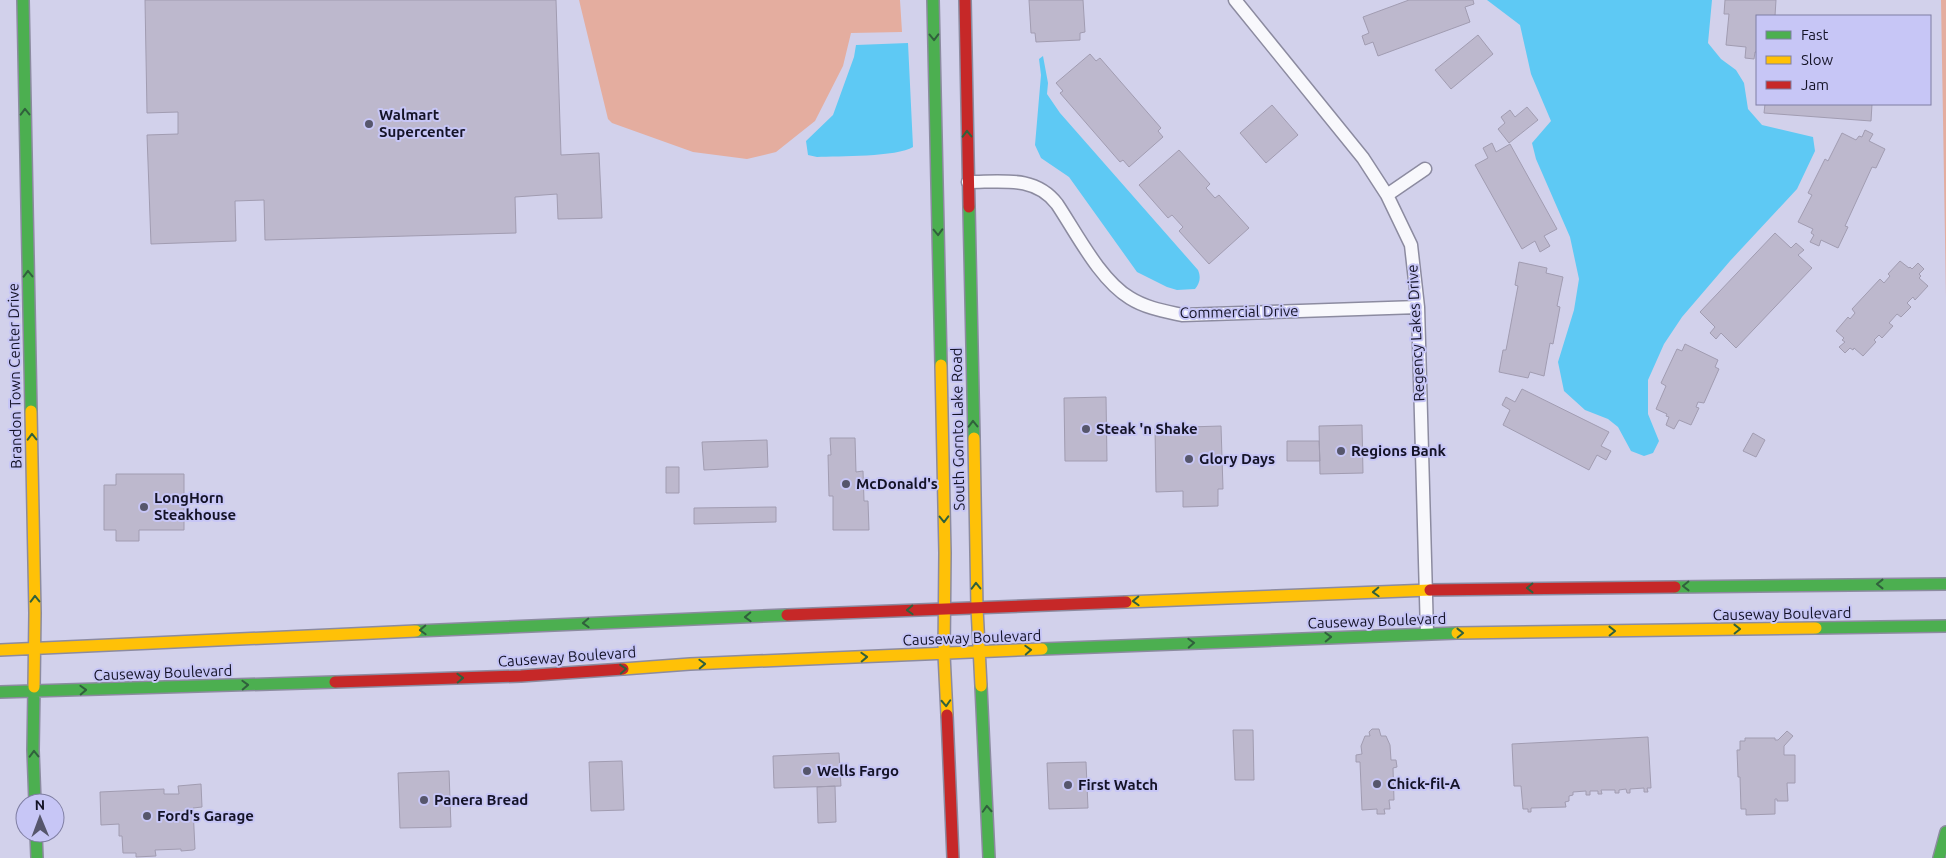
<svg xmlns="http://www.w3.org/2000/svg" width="1946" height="858" viewBox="0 0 1946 858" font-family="Ubuntu,sans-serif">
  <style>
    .green { fill: #e4ad9f }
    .water { fill: #5ec9f4 }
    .building { fill: #bdb8cd; stroke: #a19cb1 }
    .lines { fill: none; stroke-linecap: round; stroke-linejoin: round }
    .street-casing { stroke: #8c8ba0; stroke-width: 15 }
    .fast-casing { stroke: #8c8ba0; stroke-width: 14 }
    .slow-casing { stroke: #8c8ba0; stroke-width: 14 }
    .jam-casing { stroke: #8c8ba0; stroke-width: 14 }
    .street { stroke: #f8f8fc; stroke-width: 12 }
    .fast { stroke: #4caf50; stroke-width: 11 }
    .slow { stroke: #ffc107; stroke-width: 11 }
    .jam { stroke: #c62828; stroke-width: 11 }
    .oneway { stroke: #30613c }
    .poi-dot { fill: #56566c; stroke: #c7c6f6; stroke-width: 2 }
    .labels { text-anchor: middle; stroke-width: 4; stroke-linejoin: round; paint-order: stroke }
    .poi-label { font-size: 15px; font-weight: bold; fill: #141327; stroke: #c7c6f6; text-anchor: start }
    .street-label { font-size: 15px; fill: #141327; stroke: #c7c6f6 }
  </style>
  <rect width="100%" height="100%" fill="#d2d1eb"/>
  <!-- green -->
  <path class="green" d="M579 0H900L902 32 851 33 843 66 815 121 776 152 747 159 693 152 612 123 608 119Z
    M1941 0H1946V297Z"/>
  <!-- water -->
  <path class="water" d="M1487 0H1712L1708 43 1721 59 1736 70 1744 83 1748 109 1762 125 1813 137 1815 151 1797 189 1730 261 1682 317 1664 344 1648 380V414L1659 441 1653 453 1644 456 1631 451 1618 427 1608 419 1585 410 1564 391 1558 362 1574 310 1579 279 1570 237 1536 159 1532 143 1551 121 1531 74 1520 25Z
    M908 43 913 147C897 157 838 156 817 157L808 155 806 141 833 115 854 57 856 45Z
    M1043 56 1048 83 1047 94 1060 113 1198 270C1201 277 1200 283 1195 289L1177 290 1167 287 1137 272 1069 177 1041 158 1035 145 1041 75 1039 59Z"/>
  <!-- building -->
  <path class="building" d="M145 0H556L561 155 599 153 602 218 558 219 557 194 515 197 516 233 265 240 264 200 235 201 236 241 151 244 147 135 178 134V112L147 113Z
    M1029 0H1083L1085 32 1080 33V40L1036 42 1035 33H1031Z
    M1409 0H1473L1474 4 1465 7 1470 22 1378 56 1373 42 1365 45 1362 36 1369 33 1363 17Z
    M1725 0H1776L1775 16H1757V52H1755L1754 59 1745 58 1746 47 1726 45 1729 14H1724Z
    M1478 35 1493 54 1451 89 1435 70Z
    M1090 54 1096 61 1100 58 1161 128 1158 131 1163 137 1129 167 1123 160 1120 162 1060 93 1063 91 1056 83Z
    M1765 104H1872L1871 121 1764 113Z
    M1272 105 1298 135 1266 163 1240 133Z
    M1527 107 1538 120 1509 143 1498 129 1505 123 1501 117 1510 110 1515 117Z
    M1865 130 1873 134 1869 141 1885 149 1876 168 1872 167 1845 226 1848 227 1838 248 1821 240 1819 246 1810 242 1814 235 1811 233 1813 229 1798 222 1812 195 1808 193 1825 159 1828 161 1842 133 1856 140 1859 136 1862 137Z
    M1492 143 1496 152 1510 144 1557 229 1544 236 1550 246 1540 252 1535 241 1522 249 1475 165 1488 158 1483 148Z
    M1179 150 1210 184 1206 188 1215 198 1219 195 1249 228 1209 264 1179 231 1183 227 1172 215 1168 218 1139 185Z
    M1775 233 1791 248 1796 243 1804 250 1798 255 1812 268 1736 348 1721 333 1716 339 1710 333 1715 327 1700 312Z
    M1900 261 1909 268 1910 267 1912 269 1918 263 1924 269 1919 274 1921 276 1919 278 1928 286 1915 300 1913 297 1907 303 1911 307 1901 317 1897 314 1889 323 1893 326 1882 338 1879 335 1874 340 1876 342 1863 356 1854 348 1853 350 1850 348 1845 353 1839 347 1845 342 1842 340 1844 338 1836 331 1848 317 1850 319 1855 313 1852 309 1880 279 1884 283 1890 276 1888 274Z
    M1519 262 1547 268 1546 273 1563 277 1557 306 1560 307 1553 344 1550 343 1544 376 1530 372 1528 378 1499 372 1503 350H1506L1518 286 1515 285Z
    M1685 344 1718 360 1715 367 1719 369 1704 403 1698 402 1696 407 1699 408 1691 425 1679 420 1674 429 1666 425 1669 417 1666 416 1667 414 1656 409 1666 386 1661 383 1677 349 1682 351Z
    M1522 389 1609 432 1601 446 1611 451 1606 460 1597 455 1589 470 1503 425 1510 410 1502 405 1506 397 1515 402Z
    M1106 397 1107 461H1065L1064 398Z
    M1362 425 1363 473 1320 474 1319 426Z
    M1221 426 1223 489H1218V506L1183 507V491L1156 492 1155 428Z
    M1753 433 1765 440 1756 457 1743 451Z
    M830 438H855L856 472 863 471 864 501H868L869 530H833V496H829L828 455H831Z
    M767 440 768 467 704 470 702 442Z
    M1287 441H1319L1320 461H1287Z
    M666 467H679V493H666Z
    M116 474H184V530H139V541H116V530H104V485H116Z
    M776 507V522L694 524V508Z
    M1372 729H1379L1381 736H1386L1390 745 1391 760H1396L1397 767 1393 768 1394 800H1389L1390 809H1384L1385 814H1377V809L1362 810 1360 762H1356V755L1362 754 1361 746 1365 736H1370L1369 732Z
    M1233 730H1253L1254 780H1235Z
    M1787 731 1793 736 1784 746V755H1795V783H1787L1788 801H1777V799H1775V814L1746 815V809H1741L1740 777H1738L1737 750H1740V741H1745V738H1775V740H1778Z
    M1648 737 1651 788H1647L1648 792H1644V788L1630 789V793H1627L1626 789 1619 790V793H1615V790H1601L1602 794H1598V791H1590V795H1586V791L1573 792V795L1569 796V801L1565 802 1566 807 1531 808V812H1528V809H1523L1521 786H1514L1512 744Z
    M839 753 841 786 774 788 773 756Z
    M622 761 624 810 591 811 589 762Z
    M1086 762 1088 808 1049 809 1047 763Z
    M449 771 451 827 400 828 398 773Z
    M201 784 202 807 193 808 195 849 193 850 181 851V849L155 850 156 856 136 857V853H123L122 836H119V824L101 825 100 792 164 789V794H179L178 786Z
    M835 786 836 822 818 823 817 787Z"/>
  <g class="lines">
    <defs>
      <path id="street" d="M1235 0 1363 158 1387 195 1411 245 1418 307 1427 633
        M968 182C1001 182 1035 175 1057 204 1077 234 1100 280 1130 298 1146 308 1164 311 1182 315L1418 307
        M1387 195 1425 169"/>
      <path id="fast" d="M23 0 31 411
        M933 0 941 365
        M969 207 974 438
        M1675 587 1946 584
        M1816 628 1946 626
        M416 631 787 615
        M1042 649 1457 633
        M981 686 989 858
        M34 687 33 750 35 803
        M0 692 335 682
        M36 833 37 858
        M1939 858 1946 832"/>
      <path id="slow" d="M941 365 945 553 944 654 947 715
        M31 411 35 613 34 687
        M974 438 977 608 981 686
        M1126 602 1430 590
        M1457 633 1816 628
        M0 650 416 631
        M623 669 690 664 1042 649"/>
      <path id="jam" d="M965 0 969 207
        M1430 590 1675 587
        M787 615 1126 602
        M335 682 521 676 623 669
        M947 715 953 858"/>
    </defs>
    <!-- street casing -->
    <use href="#street" class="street-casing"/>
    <!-- fast casing -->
    <use href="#fast" class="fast-casing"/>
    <!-- slow casing -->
    <use href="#slow" class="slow-casing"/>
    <!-- jam casing -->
    <use href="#jam" class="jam-casing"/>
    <!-- street -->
    <use href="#street" class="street"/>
    <!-- fast -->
    <use href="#fast" class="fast"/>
    <!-- slow -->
    <use href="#slow" class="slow"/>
    <!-- jam -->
    <use href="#jam" class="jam"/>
  </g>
  <!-- one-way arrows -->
  <defs><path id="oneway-chevron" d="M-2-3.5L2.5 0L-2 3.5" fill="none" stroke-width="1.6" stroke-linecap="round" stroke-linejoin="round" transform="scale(1.25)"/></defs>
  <g class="oneway">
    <use href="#oneway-chevron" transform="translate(934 37) rotate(89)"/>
    <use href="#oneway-chevron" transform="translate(25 112) rotate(-91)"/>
    <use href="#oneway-chevron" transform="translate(967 134) rotate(-91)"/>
    <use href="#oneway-chevron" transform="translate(938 232) rotate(88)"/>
    <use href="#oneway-chevron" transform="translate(28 274) rotate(-91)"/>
    <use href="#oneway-chevron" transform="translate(973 424) rotate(-91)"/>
    <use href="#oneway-chevron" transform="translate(32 437) rotate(-91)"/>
    <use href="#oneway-chevron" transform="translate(944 519) rotate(89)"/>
    <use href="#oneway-chevron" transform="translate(1880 584) rotate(180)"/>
    <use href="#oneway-chevron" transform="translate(976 586) rotate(-91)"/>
    <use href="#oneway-chevron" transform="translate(1686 586) rotate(179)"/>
    <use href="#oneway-chevron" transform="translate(1530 588) rotate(179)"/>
    <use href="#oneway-chevron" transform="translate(1376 592) rotate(178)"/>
    <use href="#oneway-chevron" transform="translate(35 599) rotate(-91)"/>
    <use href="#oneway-chevron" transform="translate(1136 601) rotate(178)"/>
    <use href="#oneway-chevron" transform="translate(910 610) rotate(178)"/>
    <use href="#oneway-chevron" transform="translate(748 617) rotate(178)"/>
    <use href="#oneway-chevron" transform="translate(586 623) rotate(178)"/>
    <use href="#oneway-chevron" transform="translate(1737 629) rotate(-1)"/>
    <use href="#oneway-chevron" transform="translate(423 630) rotate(178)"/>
    <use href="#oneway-chevron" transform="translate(1612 631) rotate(-1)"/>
    <use href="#oneway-chevron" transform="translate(1460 633) rotate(-1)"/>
    <use href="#oneway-chevron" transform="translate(1328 637) rotate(-2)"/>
    <use href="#oneway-chevron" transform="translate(1191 643) rotate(-3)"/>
    <use href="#oneway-chevron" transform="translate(1028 650) rotate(-3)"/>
    <use href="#oneway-chevron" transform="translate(864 657) rotate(-2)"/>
    <use href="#oneway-chevron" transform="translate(702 664) rotate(-2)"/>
    <use href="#oneway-chevron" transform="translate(623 669) rotate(-4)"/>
    <use href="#oneway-chevron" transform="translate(460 678) rotate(-2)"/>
    <use href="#oneway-chevron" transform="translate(245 685) rotate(-2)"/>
    <use href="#oneway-chevron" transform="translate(83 690) rotate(-2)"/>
    <use href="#oneway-chevron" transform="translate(946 703) rotate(87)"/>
    <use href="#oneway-chevron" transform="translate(34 754) rotate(-91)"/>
    <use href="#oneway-chevron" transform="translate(987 809) rotate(-93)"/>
  </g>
  <!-- markers -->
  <g class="poi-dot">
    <circle cx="369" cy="124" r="5"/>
    <circle cx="1086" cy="429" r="5"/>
    <circle cx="1341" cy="451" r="5"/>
    <circle cx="1189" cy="459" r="5"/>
    <circle cx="846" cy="484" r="5"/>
    <circle cx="144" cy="507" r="5"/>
    <circle cx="807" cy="771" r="5"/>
    <circle cx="1377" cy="784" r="5"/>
    <circle cx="1068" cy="785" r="5"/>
    <circle cx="424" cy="800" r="5"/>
    <circle cx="147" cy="816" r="5"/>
  </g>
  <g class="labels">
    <!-- poi labels -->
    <g class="poi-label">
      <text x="379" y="120">Walmart<tspan x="379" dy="17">Supercenter</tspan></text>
      <text x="1096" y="434">Steak 'n Shake</text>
      <text x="1351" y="456">Regions Bank</text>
      <text x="1199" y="464">Glory Days</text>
      <text x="856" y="489">McDonald's</text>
      <text x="154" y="503">LongHorn<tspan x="154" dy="17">Steakhouse</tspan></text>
      <text x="817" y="776">Wells Fargo</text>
      <text x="1387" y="789">Chick-fil-A</text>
      <text x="1078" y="790">First Watch</text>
      <text x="434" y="805">Panera Bread</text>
      <text x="157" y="821">Ford's Garage</text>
    </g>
    <!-- street labels -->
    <g class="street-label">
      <text transform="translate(1239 312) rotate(-1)" y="5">Commercial Drive</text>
      <text transform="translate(1416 333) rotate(-93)" y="5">Regency Lakes Drive</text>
      <text transform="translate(15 376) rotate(-91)" y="5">Brandon Town Center Drive</text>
      <text transform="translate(958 429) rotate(-91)" y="5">South Gornto Lake Road</text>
      <text transform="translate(1782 614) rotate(-1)" y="5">Causeway Boulevard</text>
      <text transform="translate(1377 621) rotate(-2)" y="5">Causeway Boulevard</text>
      <text transform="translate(972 638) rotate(-2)" y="5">Causeway Boulevard</text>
      <text transform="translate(567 657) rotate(-4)" y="5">Causeway Boulevard</text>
      <text transform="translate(163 673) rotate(-2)" y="5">Causeway Boulevard</text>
    </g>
  </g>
  <!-- legend -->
  <rect x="1756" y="15" width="175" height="90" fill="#c7c6f6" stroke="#7f7ea3"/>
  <rect x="1766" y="31" width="25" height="8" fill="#4caf50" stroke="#7f7ea3"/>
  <text x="1801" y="40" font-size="15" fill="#141327">Fast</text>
  <rect x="1766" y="56" width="25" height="8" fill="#ffc107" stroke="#7f7ea3"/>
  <text x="1801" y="65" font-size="15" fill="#141327">Slow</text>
  <rect x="1766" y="81" width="25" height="8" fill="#c62828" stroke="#7f7ea3"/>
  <text x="1801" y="90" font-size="15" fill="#141327">Jam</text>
  <!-- north arrow -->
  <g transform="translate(40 818) rotate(359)"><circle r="24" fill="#c7c6f6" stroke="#7f7ea3"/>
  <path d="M0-4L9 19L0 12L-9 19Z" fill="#56566c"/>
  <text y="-8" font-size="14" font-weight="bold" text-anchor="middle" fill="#141327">N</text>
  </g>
</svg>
